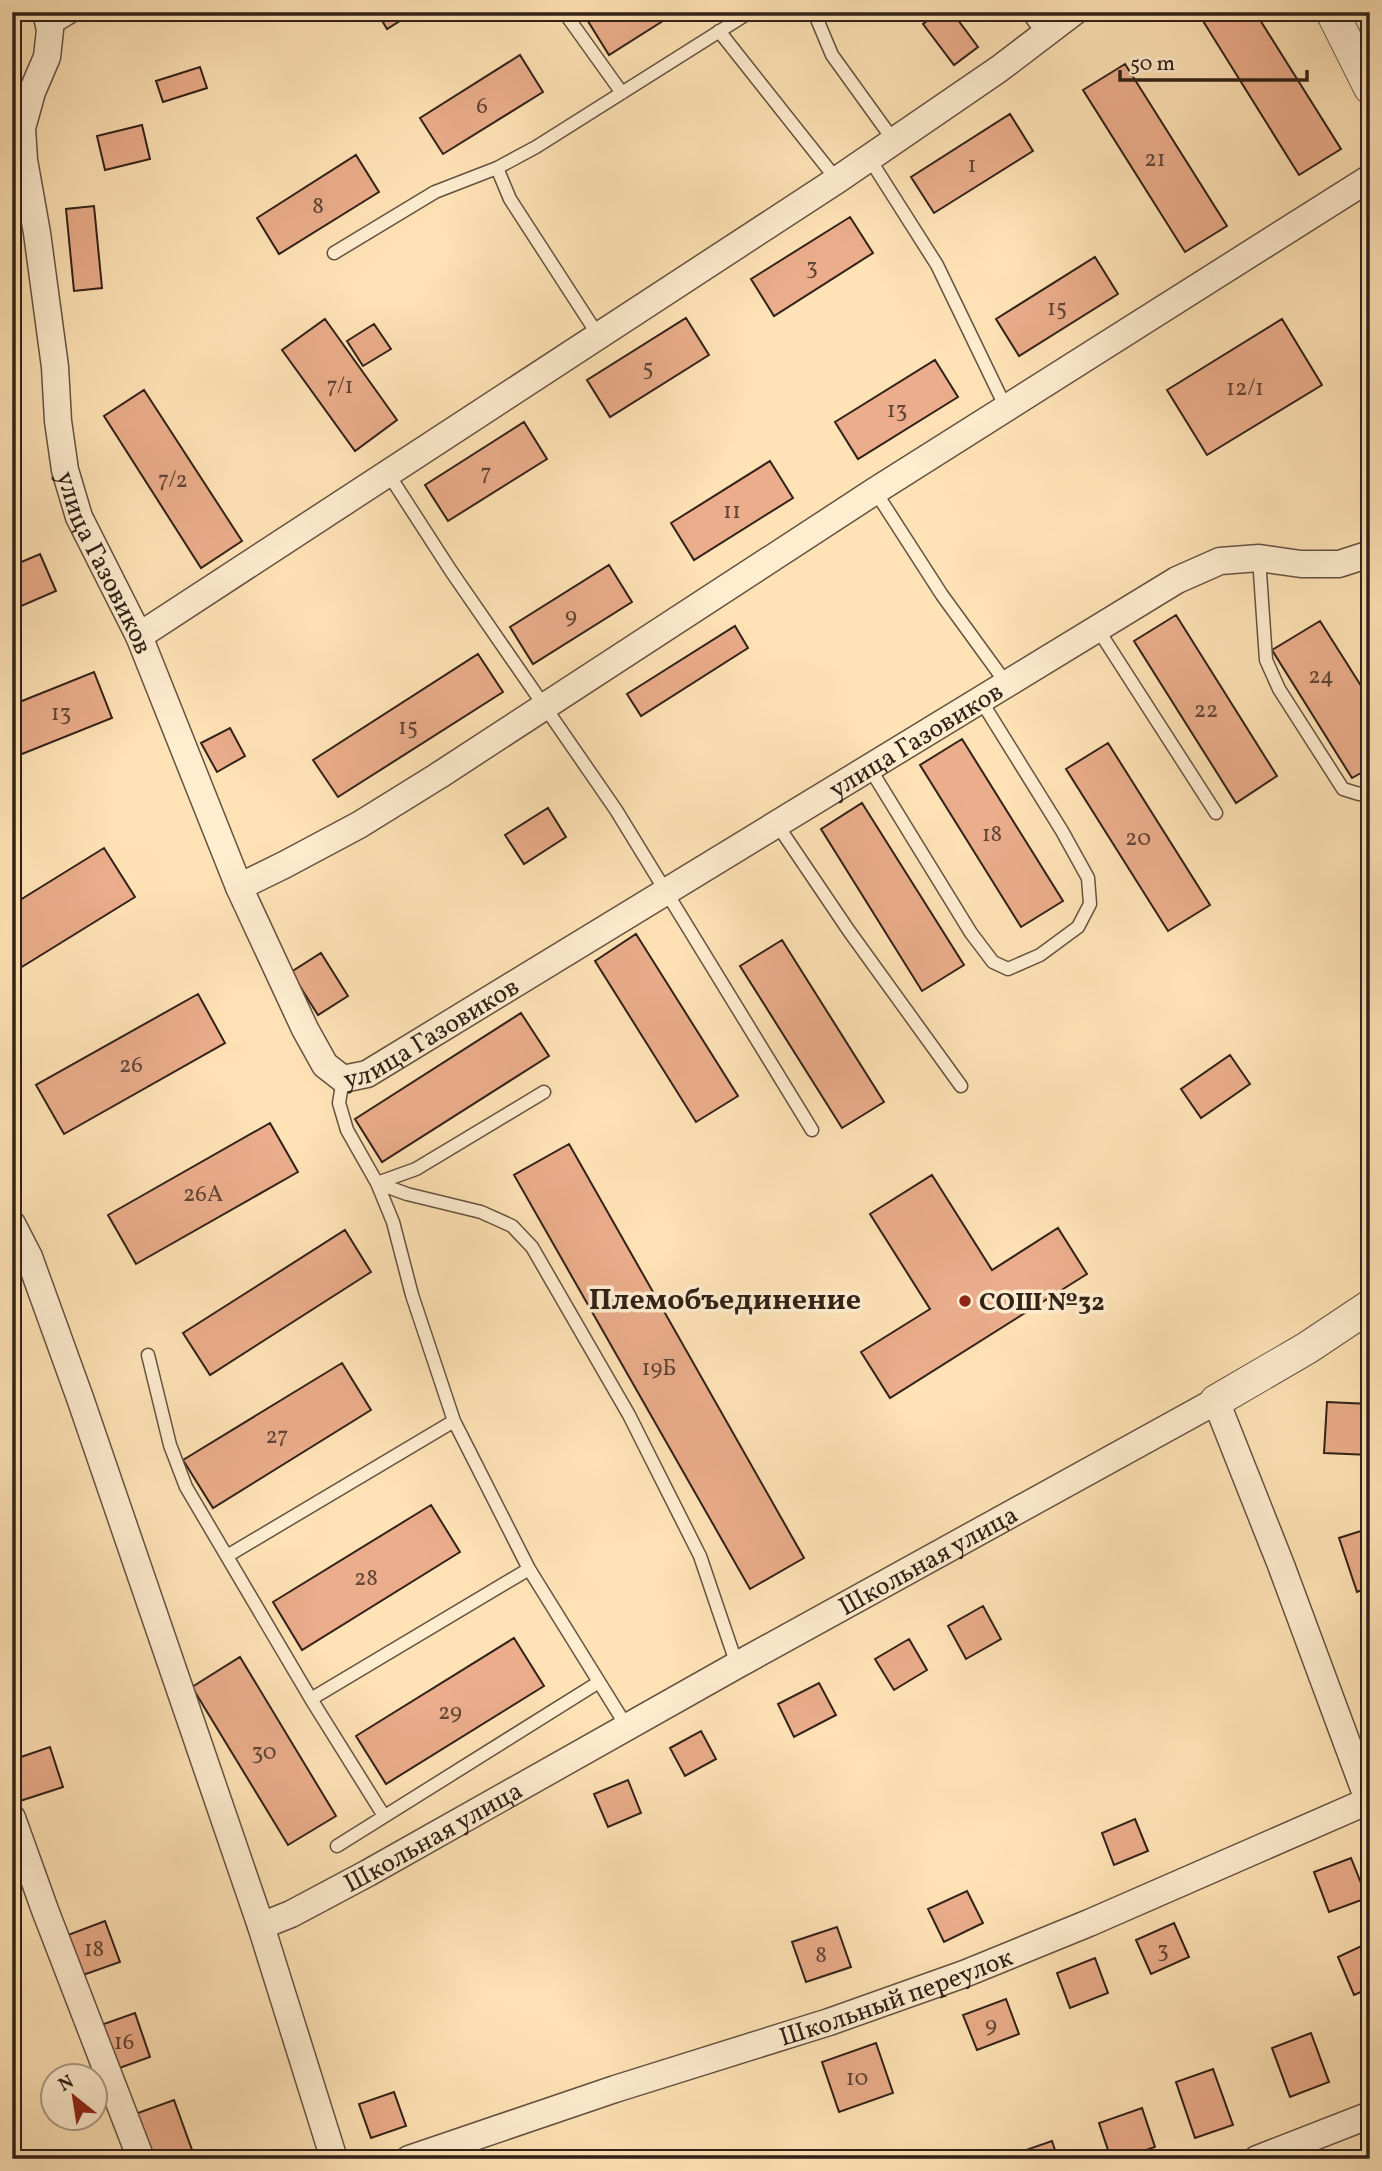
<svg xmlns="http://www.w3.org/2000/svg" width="1382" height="2171" viewBox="0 0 1382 2171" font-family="Vollkorn,serif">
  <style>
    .building { fill: #ebad8b; stroke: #312118; stroke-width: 2 }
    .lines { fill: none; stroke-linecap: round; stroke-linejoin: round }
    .service-casing { stroke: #645240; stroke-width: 15 }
    .minor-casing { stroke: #645240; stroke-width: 29 }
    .tertiary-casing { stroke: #645240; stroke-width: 34 }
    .service { stroke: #ffedd0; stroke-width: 12 }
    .minor { stroke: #ffedd0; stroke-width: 26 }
    .tertiary { stroke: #ffedd0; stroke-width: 32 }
    .poi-dot { fill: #8f2418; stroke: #ffedd0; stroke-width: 2.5 }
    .labels { text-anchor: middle; stroke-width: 7; stroke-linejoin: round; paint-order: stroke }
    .number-label { font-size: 23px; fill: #604435 }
    .street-label { font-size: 26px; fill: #312118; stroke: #ffedd0 }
    .poi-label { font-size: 26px; font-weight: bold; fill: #312118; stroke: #ffedd0; text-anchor: start }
    .quarter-label { font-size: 30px; font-weight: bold; fill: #312118; stroke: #ffedd0 }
  </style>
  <rect width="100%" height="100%" fill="#ffe3b6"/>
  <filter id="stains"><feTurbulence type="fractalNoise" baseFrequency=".00286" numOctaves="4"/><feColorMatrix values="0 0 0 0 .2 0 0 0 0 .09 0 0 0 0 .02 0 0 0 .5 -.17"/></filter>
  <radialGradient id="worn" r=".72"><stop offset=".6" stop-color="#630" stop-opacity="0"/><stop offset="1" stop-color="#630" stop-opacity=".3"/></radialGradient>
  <!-- building -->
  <path class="building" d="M377 12H414L387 29Z
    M595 12H677L609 55 586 18Z
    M939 12H952L978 47 954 65 923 24Z
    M1200 12H1255L1341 149 1299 175 1198 13Z
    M520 55 543 92 443 154 420 118Z
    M1125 64 1227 226 1185 252 1083 90Z
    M200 67 207 88 163 102 156 81Z
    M1010 114 1033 151 934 213 911 177Z
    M142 125 150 159 105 170 97 136Z
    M356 155 379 192 279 254 257 218Z
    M94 206 102 288 74 291 66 209Z
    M850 217 873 253 774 316 751 279Z
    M1095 257 1118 294 1019 356 996 319Z
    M686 318 709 355 610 417 587 380Z
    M325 319 397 420 355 451 282 350Z
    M1282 319 1322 385 1207 455 1167 390Z
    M374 324 391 349 363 366 347 341Z
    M935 360 958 397 858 459 835 422Z
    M144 390 242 541 201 568 104 416Z
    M524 422 547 459 448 521 425 485Z
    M770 461 793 498 694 560 671 523Z
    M40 554 56 591 12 610V566Z
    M609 565 632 602 533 664 510 627Z
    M1176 615 1277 776 1236 803 1134 641Z
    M1320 621 1370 700V768L1352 778 1272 650Z
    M735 626 748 648 641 716 627 694Z
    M478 654 503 692 338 797 313 760Z
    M94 672 112 718 12 758V705Z
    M230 728 245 756 217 772 201 743Z
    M962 739 1063 901 1021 927 920 765Z
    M1108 743 1210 905 1168 931 1066 769Z
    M862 803 964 965 922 991 821 829Z
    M548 808 566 837 524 864 505 835Z
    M104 848 135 897 12 973V905Z
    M636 934 738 1096 696 1122 595 961Z
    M782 940 884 1102 842 1128 740 966Z
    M321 953 348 996 318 1015 291 972Z
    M198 994 225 1043 64 1134 36 1085Z
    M521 1013 549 1056 382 1162 355 1119Z
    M1230 1055 1250 1084 1201 1118 1181 1089Z
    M270 1123 298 1172 136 1264 108 1215Z
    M569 1144 804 1558 750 1589 514 1175Z
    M932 1175 992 1270 1058 1228 1087 1274 890 1398 861 1352 930 1309 870 1214Z
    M345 1230 371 1272 210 1375 183 1333Z
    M342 1363 371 1410 213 1508 183 1460Z
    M1327 1402 1370 1404V1455L1324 1453Z
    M431 1505 460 1552 302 1650 273 1602Z
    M1370 1528V1587L1357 1592 1339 1538Z
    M983 1606 1001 1639 966 1659 948 1626Z
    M514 1638 544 1686 386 1784 356 1736Z
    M909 1639 927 1670 894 1690 875 1659Z
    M240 1657 336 1816 288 1845 192 1687Z
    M819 1683 836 1715 794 1737 778 1704Z
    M701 1731 716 1759 685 1776 670 1748Z
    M50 1747 63 1787 20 1801 12 1776V1760Z
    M628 1780 641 1813 608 1827 594 1794Z
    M1135 1819 1148 1851 1114 1865 1102 1833Z
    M1351 1858 1367 1898 1329 1912 1314 1872Z
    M967 1891 983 1923 944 1942 928 1909Z
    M105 1921 120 1962 83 1975 68 1935Z
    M1174 1923 1189 1957 1151 1974 1136 1940Z
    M837 1927 851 1967 806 1982 792 1942Z
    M1370 1942V1988L1354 1995 1338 1957Z
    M1095 1958 1108 1993 1070 2008 1057 1973Z
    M1006 1999 1019 2034 977 2050 963 2015Z
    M135 2013 150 2057 114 2070 98 2026Z
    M1311 2033 1329 2082 1290 2097 1272 2048Z
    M876 2043 893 2093 839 2112 822 2062Z
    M1213 2069 1233 2125 1195 2138 1176 2082Z
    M394 2092 406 2126 371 2138 359 2104Z
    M174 2100 192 2150 166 2159H151L135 2114Z
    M1142 2108 1155 2147 1120 2159H1111L1099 2123Z
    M1052 2141 1058 2159H1004L1003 2158Z"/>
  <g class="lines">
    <defs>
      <path id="service" d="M564 12 622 93
        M814 12 832 55 894 141
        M1027 12 1044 35
        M50 30 79 12
        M719 31 837 180
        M869 158 937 265 1006 408
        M497 168 510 199 598 335
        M334 253 435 192 497 168 536 147 750 12
        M389 475 451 571 616 810 812 1130
        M875 491 942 595 1006 683
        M1259 558 1266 660 1279 689 1343 789 1359 794 1370 790
        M1097 628 1216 813
        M869 767 971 933 993 962 1008 969 1040 955 1078 927 1090 904 1088 878 1062 831 980 699
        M776 823 849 931 961 1086
        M343 1079 339 1103 347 1130 377 1183 393 1222 412 1295 454 1421 529 1569 627 1727
        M544 1092 416 1169 377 1183 407 1194 481 1212 512 1226 532 1247 629 1415 700 1556 737 1665
        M148 1355 170 1445 186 1487 311 1699 384 1816
        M227 1556 454 1421
        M311 1699 529 1569
        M337 1846 599 1682"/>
      <g id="minor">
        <path id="s1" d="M46 12 50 30 47 57 32 92 22 128 24 160 37 233 55 367 58 421 65 470 79 517 139 636 239 887 305 1029 325 1065 343 1079 367 1074 1177 580 1220 561 1259 558 1301 564H1339L1370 554"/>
        <path d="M139 636 837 180 999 69 1074 12"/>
        <path d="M239 887 284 865 359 825 438 776 875 491 1370 178"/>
        <path d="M12 1224 29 1257 80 1398 261 1926 334 2159"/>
        <path d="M12 1818 45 1910 141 2159"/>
        <path id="s2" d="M261 1926 291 1914 368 1873 737 1665 1216 1401 1281 1565 1370 1805"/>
        <path id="s3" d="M409 2159 615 2089 829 2022 964 1974 1089 1923 1368 1801"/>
        <path d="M1257 2159 1370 2115"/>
      </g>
      <path id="tertiary" d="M1332 12 1370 88
        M1216 1401 1307 1348 1370 1306"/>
    </defs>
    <!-- service casing -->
    <use href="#service" class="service-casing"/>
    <!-- minor casing -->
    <use href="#minor" class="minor-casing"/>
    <!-- tertiary casing -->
    <use href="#tertiary" class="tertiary-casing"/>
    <!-- service -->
    <use href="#service" class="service"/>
    <!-- minor -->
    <use href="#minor" class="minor"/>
    <!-- tertiary -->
    <use href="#tertiary" class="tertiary"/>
  </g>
  <!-- markers -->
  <circle class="poi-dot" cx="965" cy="1301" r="7"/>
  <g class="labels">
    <!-- number labels -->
    <g class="number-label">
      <text x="482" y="113">6</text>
      <text x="1155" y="166">21</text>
      <text x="972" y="172">1</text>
      <text x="318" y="213">8</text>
      <text x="812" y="274">3</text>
      <text x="1057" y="315">15</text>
      <text x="648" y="375">5</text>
      <text x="340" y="393">7/1</text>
      <text x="1245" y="395">12/1</text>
      <text x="897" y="417">13</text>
      <text x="486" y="480">7</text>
      <text x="173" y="487">7/2</text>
      <text x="732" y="518">11</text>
      <text x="571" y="623">9</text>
      <text x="1321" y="683">24</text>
      <text x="1206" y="717">22</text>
      <text x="61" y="720">13</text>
      <text x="408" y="734">15</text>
      <text x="992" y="841">18</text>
      <text x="1138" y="845">20</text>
      <text x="131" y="1072">26</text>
      <text x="203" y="1201">26А</text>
      <text x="659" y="1375">19Б</text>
      <text x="277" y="1443">27</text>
      <text x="366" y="1585">28</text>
      <text x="450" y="1719">29</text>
      <text x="264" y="1759">30</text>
      <text x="94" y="1956">18</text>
      <text x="1163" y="1957">3</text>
      <text x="821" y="1962">8</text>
      <text x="991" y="2032">9</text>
      <text x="124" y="2049">16</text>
      <text x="857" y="2085">10</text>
    </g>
    <!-- street labels -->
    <g class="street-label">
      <text dy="9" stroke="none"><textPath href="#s1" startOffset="567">улица Газовиков</textPath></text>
      <text dy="9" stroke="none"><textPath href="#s1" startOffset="1806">улица Газовиков</textPath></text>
      <text dy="9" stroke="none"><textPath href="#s1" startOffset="1239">улица Газовиков</textPath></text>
      <text dy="9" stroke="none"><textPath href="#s2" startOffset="761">Школьная улица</textPath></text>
      <text dy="9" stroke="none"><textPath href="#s2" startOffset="194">Школьная улица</textPath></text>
      <text dy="9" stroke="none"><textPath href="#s3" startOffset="513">Школьный переулок</textPath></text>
    </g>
    <!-- poi labels -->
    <g class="poi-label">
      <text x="979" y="1310">СОШ №32</text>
    </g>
    <!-- quarter labels -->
    <g class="quarter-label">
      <text x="725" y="1309">Племобъединение</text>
    </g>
  </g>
  <!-- margin -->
  <rect width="1382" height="2171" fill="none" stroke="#ffe3b6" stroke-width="42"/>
  <rect x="14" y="14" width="1354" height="2143" fill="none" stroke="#312118" stroke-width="3.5"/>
  <rect x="21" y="21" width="1340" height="2129" fill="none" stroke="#312118" stroke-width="2"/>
  <!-- north arrow -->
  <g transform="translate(74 2097) rotate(330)"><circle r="33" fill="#ffedd0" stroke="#ad9b86" stroke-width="2"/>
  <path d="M0-5L12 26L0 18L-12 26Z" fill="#8f2418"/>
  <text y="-10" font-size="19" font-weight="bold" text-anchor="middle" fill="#312118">N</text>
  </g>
  <!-- scale -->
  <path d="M1120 70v10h187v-10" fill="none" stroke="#312118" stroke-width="3.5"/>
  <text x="1130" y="70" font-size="21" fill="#312118" stroke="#ffedd0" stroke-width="5" paint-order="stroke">50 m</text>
  <rect width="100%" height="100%" filter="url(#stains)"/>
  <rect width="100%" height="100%" fill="url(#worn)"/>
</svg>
